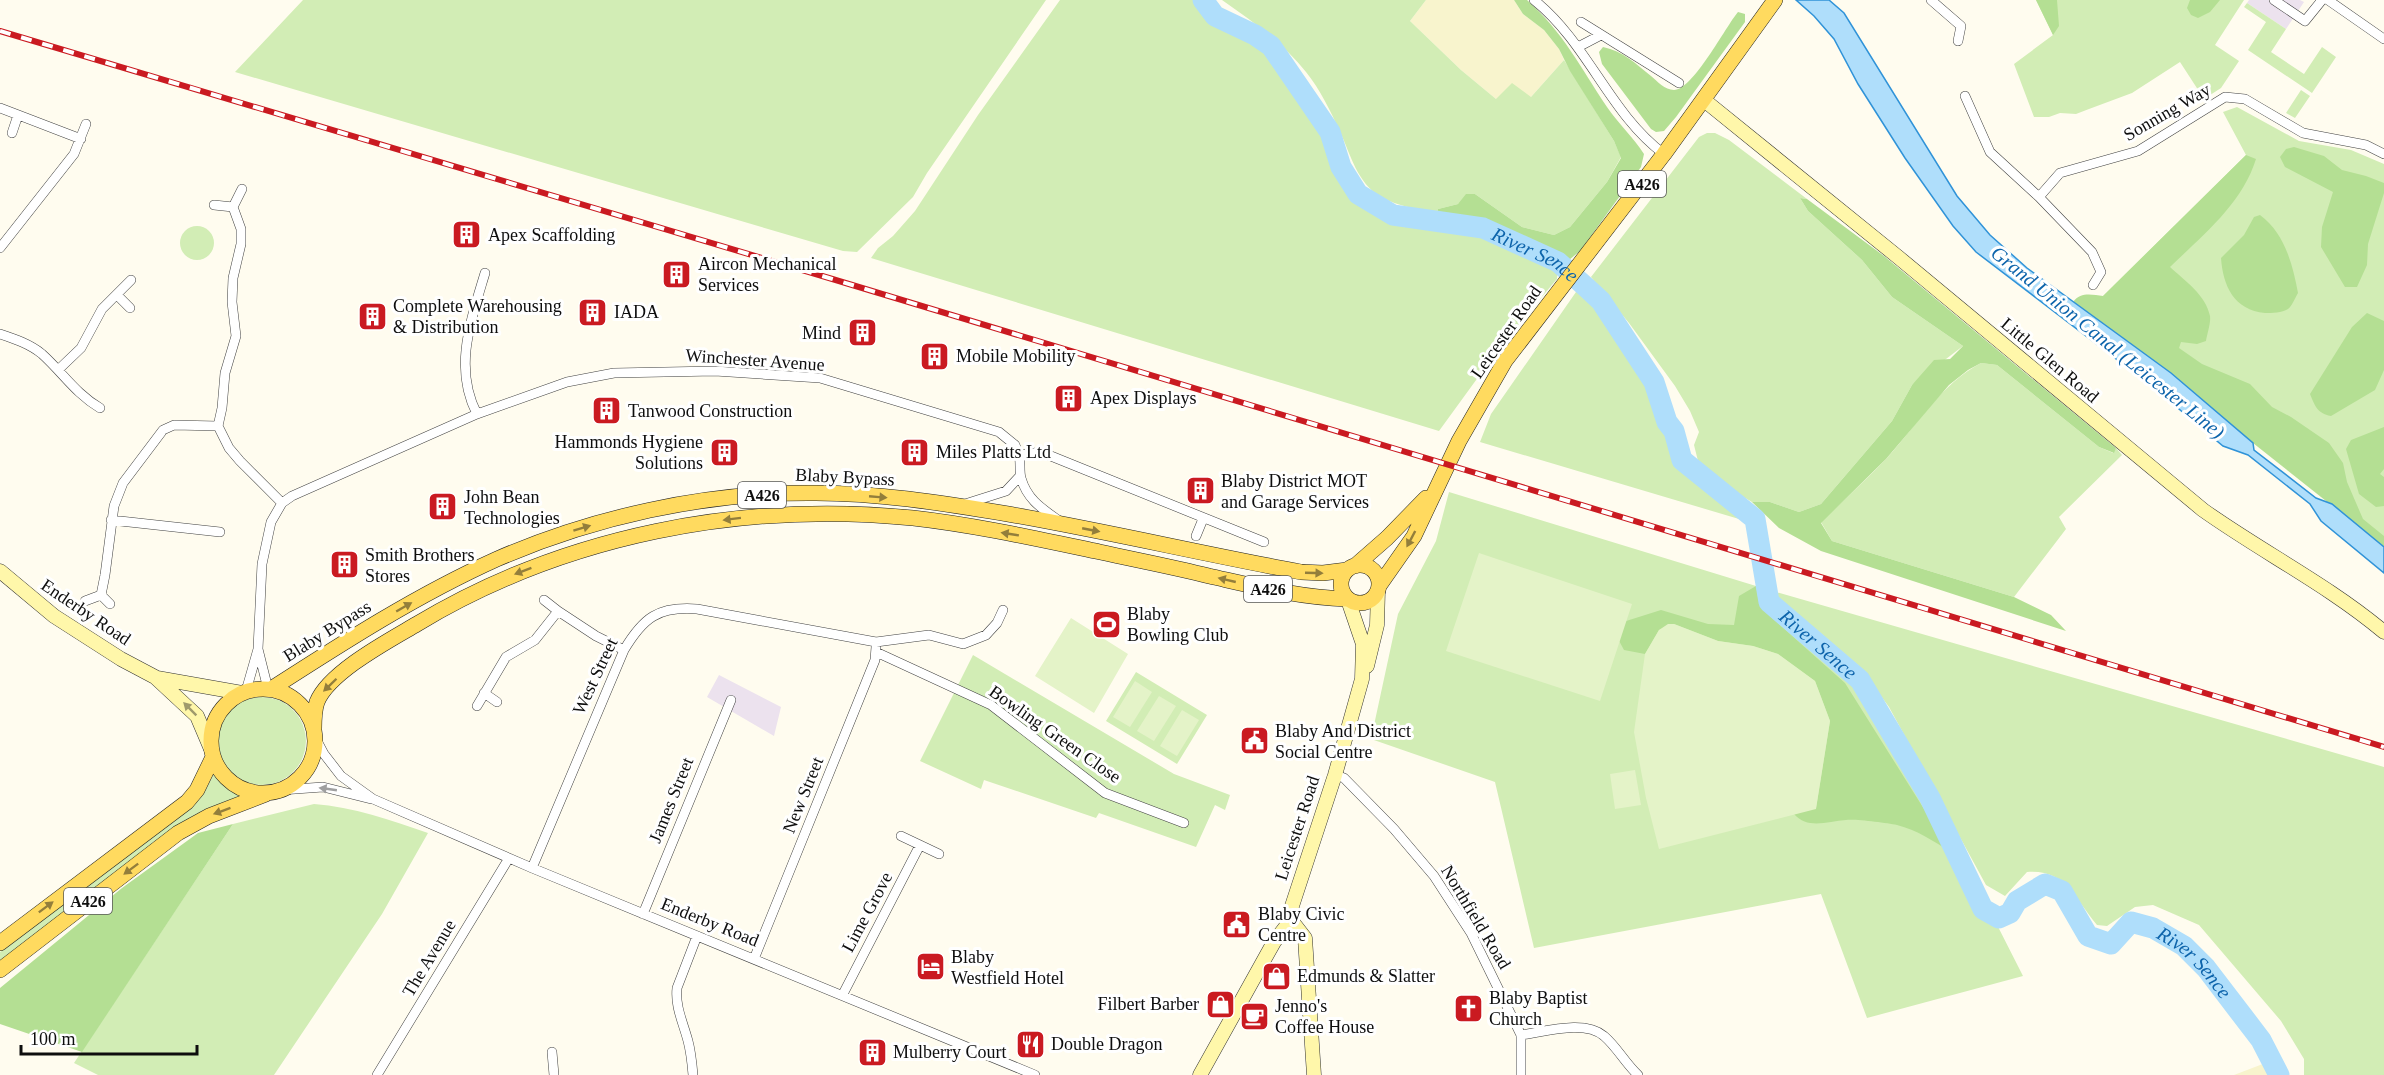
<svg xmlns="http://www.w3.org/2000/svg" width="2384" height="1075" viewBox="0 0 2384 1075" font-family="Georgia,serif">
  <style>
    .industrial { fill: #ece2ee }
    .farmland { fill: #f8f4cd }
    .green { fill: #d2edb5 }
    .forest { fill: #b4df93 }
    .pitch { fill: #e4f3c8 }
    .water { fill: #afdefb; stroke: #3093d8; stroke-width: 1.5 }
    .lines { fill: none; stroke-linecap: round; stroke-linejoin: round }
    .river { stroke: #afdefb; stroke-width: 21 }
    .street-casing { stroke: #414141; stroke-width: 10 }
    .secondary-casing { stroke: #303030; stroke-width: 15 }
    .primary-casing { stroke: #1f1f1f; stroke-width: 16 }
    .street { stroke: #fff; stroke-width: 9 }
    .secondary { stroke: #fff7aa; stroke-width: 14 }
    .primary { stroke: #ffda5f; stroke-width: 15 }
    .rail-casing { stroke: #ca1a21; stroke-width: 6 }
    .rail { stroke: #fff; stroke-width: 4; stroke-dasharray: 11; stroke-linecap: butt }
    .oneway { fill: #937e3b }
    .oneway2 { fill: #9f9a6c }
    .oneway3 { fill: #9f9f9f }
    .labels { text-anchor: middle; stroke-width: 6; stroke-linejoin: round; paint-order: stroke }
    .shield { fill: #fff; stroke: #565656; stroke-width: 1.5 }
    .shield-label { font-size: 16px; font-weight: bold; fill: #0e0e0e }
    .street-label { font-size: 18px; fill: #0e0e0e; stroke: #fff }
    .poi-label { font-size: 18px; fill: #0e0e0e; stroke: #fff; text-anchor: start }
    .water-label { font-size: 20px; font-style: italic; fill: #0d64ab; stroke: #fff }
  </style>
  <rect width="100%" height="100%" fill="#fffcef"/>
  <!-- industrial -->
  <path class="industrial" d="M2249 0H2300L2304 2 2286 29 2247 3Z
    M719 675 781 707 774 736 707 697Z"/>
  <!-- farmland -->
  <path class="farmland" d="M1426 0H1514L1523 14 1544 30 1559 49 1564 60 1530 98 1496 99 1461 70 1410 21Z
    M2268 1062 2272 1075H2234Z"/>
  <!-- green -->
  <path class="green" d="M303 0H1046L927 173 913 197 857 252 843 251 235 72Z
    M1060 0H1199L1209 15 1226 29 1271 50 1289 76 1298 94 1324 129 1344 179 1361 200 1391 219 1425 226 1484 231 1558 265 1557 279 1503 343 1439 431 871 258 878 248 893 236 915 211 978 115Z
    M1222 0H1426L1410 21 1461 70 1496 99 1512 83 1531 97 1564 60 1614 141 1621 157 1607 182 1570 227 1554 235 1522 227 1475 194 1458 204 1438 209V213C1419 210 1398 206 1381 197 1357 183 1351 155 1340 132 1331 112 1320 89 1306 72 1283 43 1252 21 1222 0Z
    M2036 0H2244L2215 45 2239 61 2221 88 2204 99 2180 62 2132 93 2089 109 2076 114 2060 113 2049 117H2034L2014 64 2053 35Z
    M2247 3 2286 29 2271 52 2304 74 2322 47 2336 57 2312 93 2248 50 2266 22 2244 7Z
    M2301 90 2310 96 2295 118 2286 113Z
    M2237 107 2299 141 2351 150 2384 164V547L2171 373 2093 314 2103 296 2246 155 2223 112Z
    M1707 133H1715L1729 140 1807 199 1800 198 1808 211 1862 260 1892 297 1963 346 1912 385 1892 421 1821 504 1799 512 1770 502H1752L1718 482 1698 461 1694 445 1699 432 1690 411 1675 386 1629 323 1591 277 1699 137Z
    M180 243a17 17 0 1 1 34 0a17 17 0 1 1-34 0Z
    M1582 290 1593 298 1602 316 1662 399 1670 418 1675 451 1682 466 1731 504 1739 519 1480 442 1491 414 1576 292Z
    M1981 363 1997 365 2099 447 2113 453 2116 448 2122 455 2059 517 2066 529 2014 597 1832 541 1821 522C1843 501 1866 480 1887 458 1917 425 1941 384 1981 363Z
    M1449 492 1756 586 1779 614 1813 645 1846 669 1897 745 1957 846 2023 976 1867 1018 1821 894 1534 948 1495 782 1371 739 1398 614 1436 541Z
    M1769 590 2384 767V1075H2304V1059L2281 1021 2199 925 2153 905 2135 907 2107 926 2097 925C2075 899 2066 869 2027 872L2005 896 1986 885 1889 707 1859 666 1817 630 1786 609Z
    M973 655 1174 774 1230 795 1225 810 1215 805 1196 847 1099 813 1096 818 984 780 981 789 920 761Z
    M1136 672 1207 715 1177 764 1106 721Z
    M218 741a44 44 0 1 1 88 0a44 44 0 1 1-88 0Z
    M214 773 227 787 240 794V798L202 811 177 826 0 961V952L13 942 193 806 205 791Z
    M314 804C353 807 391 820 428 833L382 914 274 1075H98L74 1063 233 824Z"/>
  <!-- forest -->
  <path class="forest" d="M1514 0H1527C1564 33 1580 67 1607 107 1618 123 1633 137 1644 154L1641 167 1580 251 1569 260 1500 228 1438 213V209L1458 204 1466 194H1475L1522 227 1554 235 1570 227 1607 182 1621 158 1614 141 1570 71 1559 49 1544 30 1523 14Z
    M2036 0H2057L2059 26 2053 35Z
    M2190 0H2220L2210 12 2198 18 2191 15 2187 8Z
    M1738 12 1745 14V22L1676 117 1664 131 1656 132 1651 129 1602 64 1599 52 1603 47C1623 51 1636 64 1651 76 1657 81 1665 90 1674 90 1693 90 1726 26 1738 12Z
    M2294 147 2324 156 2342 170 2366 176 2384 183V193L2368 244 2367 265 2357 287H2345L2321 247 2322 227 2333 192 2285 167 2280 157 2286 149Z
    M2246 155 2256 159C2242 204 2203 235 2170 267 2184 280 2206 295 2210 316 2211 323 2207 334 2206 341L2197 344 2181 342 2179 348 2202 364 2250 384 2272 407 2291 417 2329 443 2343 463 2347 482 2363 519 2384 536V547L2253 443 2171 373 2073 302C2081 291 2093 295 2103 296Z
    M1800 198 1807 199 1884 256 2116 448 2114 453 2099 447 1997 365 1981 363 1968 370 1949 385 1886 459 1821 523 1832 541 2014 597 2051 615 2066 631 1821 551 1779 528 1752 502H1770L1799 512 1821 504 1892 421 1912 385 1934 360 1950 359 1963 346 1892 297 1862 260 1808 211Z
    M2260 215C2285 233 2293 266 2298 293 2295 298 2292 306 2288 309 2282 313 2272 313 2265 313 2234 310 2223 286 2221 258L2244 235 2254 217Z
    M2367 313 2384 321V370L2375 390 2331 416C2317 413 2315 406 2310 394L2352 327Z
    M2384 427V469L2380 474 2384 477V506L2376 507 2359 494 2346 449 2351 440Z
    M1756 586 1759 602 1772 618 1845 683 1951 852C1933 841 1917 830 1897 825 1886 823 1857 819 1846 820 1828 821 1808 830 1794 814L1816 808 1830 721 1815 681 1778 654 1753 646 1718 641 1674 624 1659 630 1645 654 1624 650 1617 637 1623 622 1661 610 1708 624 1734 625 1739 596Z
    M233 824 82 1052 0 1024V988L122 888 198 833Z"/>
  <!-- pitch -->
  <path class="pitch" d="M1479 553 1632 604 1600 701 1446 651Z
    M1071 618 1128 654 1094 713 1035 676Z
    M1668 624H1674L1718 641 1753 646 1778 654 1815 681 1830 721 1816 809 1659 849 1646 798 1634 732 1645 654 1659 630Z
    M1135 681 1152 692 1130 727 1113 717Z
    M1159 696 1176 706 1154 741 1137 731Z
    M1182 710 1199 720 1177 756 1160 746Z
    M1635 770 1641 805 1615 809 1610 774Z"/>
  <!-- water -->
  <path class="water" d="M1796 0H1829L1844 13 1957 196 1990 235 2027 268 2171 373 2253 443 2254 450 2316 498 2332 504 2384 547V573L2321 521 2310 504 2248 455 2223 446 2154 388 1976 252 1953 226 1905 158 1858 84 1834 39 1814 16Z"/>
  <g class="lines">
    <!-- river -->
    <path class="river" id="s1" d="M1203 0 1215 16 1255 35 1271 46 1330 132 1341 167 1358 194 1393 215 1483 228 1558 262 1587 288 1601 301 1654 382 1667 422 1674 431 1682 460 1755 519 1769 602 1860 680 1930 798 1983 909 1999 918 2010 913 2017 901 2045 884 2062 891 2088 936 2111 944 2131 922 2153 928 2184 946 2206 968 2261 1040 2279 1075"/>
    <defs>
      <path id="street" d="M1534 0C1588 43 1609 113 1664 154
        M1931 0 1961 26 1958 41
        M2274 0 2305 21 2322 0
        M2328 0 2384 39
        M1581 22 1679 83
        M1578 47 1601 35
        M1965 96 1990 152 2039 197 2060 173 2138 151 2225 97 2245 99 2303 133 2366 145 2384 154
        M0 108 81 139
        M12 133 18 115
        M242 189 233 207 241 229V244L233 278 232 302 236 336 225 373 222 408 218 426 229 448 240 461 282 503
        M2039 197 2092 252 2101 272 2093 285
        M214 205 233 207
        M0 248 74 154 86 124
        M117 295 130 308
        M0 334C15 339 30 344 42 354 62 372 76 394 100 408
        M58 370 81 348 102 309 131 280
        M477 414C453 368 471 320 485 273
        M1019 455C1021 462 1019 471 1021 478 1027 499 1041 508 1058 520
        M965 504 1006 491 1020 476
        M111 520 220 532
        M1196 536 1203 519
        M101 595 110 604
        M544 600 558 611
        M85 601 101 595 105 575 114 506 123 483 163 430 174 425 218 426
        M258 649 268 689
        M876 652 991 705 1105 793 1184 823
        M246 691 258 649 262 564 271 522 282 503 292 496 477 414 567 382 614 373 715 371 820 378 999 432 1015 445 1019 455 1041 452 1264 542
        M484 693 497 702
        M477 706 506 657 535 640 558 611 596 636 624 650
        M315 737 324 754 341 776 373 799 532 868 1035 1075
        M1335 775 1344 778 1394 829 1434 876 1471 933 1521 1035V1075
        M281 790 323 787 371 799
        M901 836 939 854
        M532 868 624 650C643 618 658 606 697 609L876 642 929 635 963 644 986 635 997 623 1003 610
        M643 914 731 700
        M754 959 875 660 876 647
        M843 994 920 845
        M1521 1035C1544 1032 1585 1019 1604 1036 1617 1047 1625 1063 1638 1075
        M552 1052 554 1075
        M377 1075 509 858
        M693 1075C692 1063 691 1052 688 1041 683 1022 675 1007 677 988L697 936"/>
      <path id="secondary" d="M1704 100 1898 257 2203 510C2262 552 2328 585 2384 632
        M0 571 54 616 121 659 155 677 197 716 211 749
        M1367 666 1377 625 1378 590
        M157 678 242 693
        M1291 920 1305 938 1314 1075
        M1200 1075 1274 942 1291 920 1292 906 1335 775 1362 679 1363 644 1348 600"/>
      <path id="primary" d="M1341 584a19 19 0 1 1 38 0a19 19 0 1 1-38 0Z
        M1355 566 1387 538 1426 498
        M1379 586 1414 536 1459 441 1505 361 1664 154 1775 0
        M211 741a52 52 0 1 1 104 0a52 52 0 1 1-104 0Z
        M271 689C344 642 417 595 497 559 594 517 702 493 808 493 875 492 942 503 1008 514 1106 531 1203 554 1301 572L1323 573 1347 570
        M314 729C314 720 314 711 317 702 329 672 390 640 417 624 565 535 742 501 913 518 975 525 1038 539 1100 552 1136 560 1173 567 1209 576 1254 586 1301 598 1347 599
        M0 943 187 802 197 790 213 757
        M0 970 178 833 209 816 266 794"/>
    </defs>
    <!-- street casing -->
    <use href="#street" class="street-casing"/>
    <!-- secondary casing -->
    <use href="#secondary" class="secondary-casing"/>
    <!-- primary casing -->
    <use href="#primary" class="primary-casing"/>
    <!-- street -->
    <use href="#street" class="street"/>
    <!-- secondary -->
    <use href="#secondary" class="secondary"/>
    <!-- primary -->
    <use href="#primary" class="primary"/>
    <defs>
      <path id="rail" d="M0 31 829 278 2384 747"/>
    </defs>
    <!-- rail casing -->
    <use href="#rail" class="rail-casing"/>
    <!-- rail -->
    <use href="#rail" class="rail"/>
  </g>
  <!-- one-way arrows -->
  <defs><path id="oneway-solid" d="M-6-.8H1V-3.2L6.5 0L1 3.2V.8H-6Z" transform="scale(1.5)"/></defs>
  <g class="oneway">
    <use href="#oneway-solid" transform="translate(878 497) rotate(5)"/>
    <use href="#oneway-solid" transform="translate(732 519) rotate(173)"/>
    <use href="#oneway-solid" transform="translate(582 528) rotate(-17)"/>
    <use href="#oneway-solid" transform="translate(1091 530) rotate(11)"/>
    <use href="#oneway-solid" transform="translate(1010 534) rotate(-171)"/>
    <use href="#oneway-solid" transform="translate(1411 539) rotate(118)"/>
    <use href="#oneway-solid" transform="translate(523 571) rotate(159)"/>
    <use href="#oneway-solid" transform="translate(1314 573) rotate(2)"/>
    <use href="#oneway-solid" transform="translate(1227 580) rotate(-167)"/>
    <use href="#oneway-solid" transform="translate(404 607) rotate(-30)"/>
    <use href="#oneway-solid" transform="translate(330 685) rotate(136)"/>
    <use href="#oneway-solid" transform="translate(222 811) rotate(160)"/>
    <use href="#oneway-solid" transform="translate(131 869) rotate(143)"/>
    <use href="#oneway-solid" transform="translate(46 907) rotate(-37)"/>
  </g>
  <use class="oneway2" href="#oneway-solid" transform="translate(190 709) rotate(-135)"/>
  <use class="oneway3" href="#oneway-solid" transform="translate(328 789) rotate(-172)"/>
  <!-- icons -->
  <defs>
    <symbol id="building-square" viewBox="-11 -11 22 22"><rect x="-9" y="-9" width="18" height="18" rx="4" fill="#ca1a21" stroke="#fff"/><path d="M-4-6H4V6H1V3H-1V6H-4ZM-2.5-4.3h1.7v1.8h-1.7ZM.8-4.3h1.7v1.8H.8ZM-2.5-1h1.7V.8h-1.7ZM.8-1h1.7V.8H.8Z" fill="#fff"/></symbol>
    <symbol id="stadium-square" viewBox="-11 -11 22 22"><rect x="-9" y="-9" width="18" height="18" rx="4" fill="#ca1a21" stroke="#fff"/><path d="M0-5a6.5 5 0 1 0 0 10a6.5 5 0 1 0 0-10ZM-3.5-1.8h7v3.6h-7Z" fill="#fff"/></symbol>
    <symbol id="civic-square" viewBox="-11 -11 22 22"><rect x="-9" y="-9" width="18" height="18" rx="4" fill="#ca1a21" stroke="#fff"/><path d="M-.6-6.5H3V-4.5H.6V-3L4-1V1h2V6H-6V1h2V-1L-.6-3ZM-1.2 2.5V6h2.4V2.5Z" fill="#fff"/></symbol>
    <symbol id="hotel-square" viewBox="-11 -11 22 22"><rect x="-9" y="-9" width="18" height="18" rx="4" fill="#ca1a21" stroke="#fff"/><path d="M-6-4.5h1.5V1H6V5H4.5V3h-9V5H-6ZM-4 0a1.8 1.8 0 1 1 3.6 0ZM.5 0V-2.5h3Q6-2.5 6 0Z" fill="#fff"/></symbol>
    <symbol id="shop-square" viewBox="-11 -11 22 22"><rect x="-9" y="-9" width="18" height="18" rx="4" fill="#ca1a21" stroke="#fff"/><path d="M-5-2.5h2.3a2.7 3.5 0 0 1 5.4 0H5L5.5 6h-11ZM-1.5-2.5h3a1.5 2.3 0 0 0-3 0Z" fill="#fff"/></symbol>
    <symbol id="church-square" viewBox="-11 -11 22 22"><rect x="-9" y="-9" width="18" height="18" rx="4" fill="#ca1a21" stroke="#fff"/><path d="M-1.2-6h2.4v3.5h3.3v2.4h-3.3V6h-2.4V-.1h-3.3v-2.4h3.3Z" fill="#fff"/></symbol>
    <symbol id="cafe-square" viewBox="-11 -11 22 22"><rect x="-9" y="-9" width="18" height="18" rx="4" fill="#ca1a21" stroke="#fff"/><path d="M-5.5-4.5H6V0H3Q3 3.5 0 3.5H-2.5Q-5.5 3.5-5.5 0ZM3-3.2v2h1.7v-2ZM-6 4.5H4V6H-6Z" fill="#fff"/></symbol>
    <symbol id="restaurant-square" viewBox="-11 -11 22 22"><rect x="-9" y="-9" width="18" height="18" rx="4" fill="#ca1a21" stroke="#fff"/><path d="M-5-6h1v4h1v-4h1v4h1v-4h1v5L-1.5 .5V6h-2V.5L-5-1ZM5-6V6H3V1.5H1.5Q1.5-4 5-6Z" fill="#fff"/></symbol>
  </defs>
  <g fill-rule="evenodd">
    <use href="#building-square" x="450" y="218" width="33" height="33"/>
    <use href="#building-square" x="660" y="258" width="33" height="33"/>
    <use href="#building-square" x="576" y="296" width="33" height="33"/>
    <use href="#building-square" x="356" y="300" width="33" height="33"/>
    <use href="#building-square" x="846" y="316" width="33" height="33"/>
    <use href="#building-square" x="918" y="340" width="33" height="33"/>
    <use href="#building-square" x="1052" y="382" width="33" height="33"/>
    <use href="#building-square" x="590" y="394" width="33" height="33"/>
    <use href="#building-square" x="708" y="436" width="33" height="33"/>
    <use href="#building-square" x="898" y="436" width="33" height="33"/>
    <use href="#building-square" x="1184" y="474" width="33" height="33"/>
    <use href="#building-square" x="426" y="490" width="33" height="33"/>
    <use href="#building-square" x="328" y="548" width="33" height="33"/>
    <use href="#stadium-square" x="1090" y="608" width="33" height="33"/>
    <use href="#civic-square" x="1238" y="724" width="33" height="33"/>
    <use href="#civic-square" x="1220" y="908" width="33" height="33"/>
    <use href="#hotel-square" x="914" y="950" width="33" height="33"/>
    <use href="#shop-square" x="1260" y="960" width="33" height="33"/>
    <use href="#shop-square" x="1204" y="988" width="33" height="33"/>
    <use href="#church-square" x="1452" y="992" width="33" height="33"/>
    <use href="#cafe-square" x="1238" y="1000" width="33" height="33"/>
    <use href="#restaurant-square" x="1014" y="1028" width="33" height="33"/>
    <use href="#building-square" x="856" y="1036" width="33" height="33"/>
  </g>
  <g class="labels">
    <!-- shield labels -->
    <g class="shield">
      <rect x="1618" y="171" width="48" height="26" rx="4.5"/>
      <rect x="738" y="482" width="48" height="26" rx="4.5"/>
      <rect x="1244" y="576" width="48" height="26" rx="4.5"/>
      <rect x="64" y="888" width="48" height="26" rx="4.5"/>
    </g>
    <g class="shield-label">
      <text x="1642" y="190">A426</text>
      <text x="762" y="501">A426</text>
      <text x="1268" y="595">A426</text>
      <text x="88" y="907">A426</text>
    </g>
    <!-- street labels -->
    <g class="street-label">
      <text transform="translate(2167 112) rotate(-30)" y="6">Sonning Way</text>
      <text transform="translate(1506 332) rotate(-55)" y="6">Leicester Road</text>
      <text transform="translate(755 360) rotate(4)" y="6">Winchester Avenue</text>
      <text transform="translate(2050 360) rotate(40)" y="6">Little Glen Road</text>
      <text transform="translate(845 477) rotate(3)" y="6">Blaby Bypass</text>
      <text transform="translate(86 612) rotate(34)" y="6">Enderby Road</text>
      <text transform="translate(327 631) rotate(-32)" y="6">Blaby Bypass</text>
      <text transform="translate(595 676) rotate(-65)" y="6">West Street</text>
      <text transform="translate(1055 734) rotate(35)" y="6">Bowling Green Close</text>
      <text transform="translate(803 795) rotate(-68)" y="6">New Street</text>
      <text transform="translate(671 800) rotate(-68)" y="6">James Street</text>
      <text transform="translate(1297 828) rotate(-72)" y="6">Leicester Road</text>
      <text transform="translate(867 912) rotate(-62)" y="6">Lime Grove</text>
      <text transform="translate(1476 917) rotate(59)" y="6">Northfield Road</text>
      <text transform="translate(710 922) rotate(22)" y="6">Enderby Road</text>
      <text transform="translate(429 958) rotate(-59)" y="6">The Avenue</text>
    </g>
    <!-- poi labels -->
    <g class="poi-label">
      <text x="488" y="241">Apex Scaffolding</text>
      <text x="698" y="270">Aircon Mechanical<tspan x="698" dy="21">Services</tspan></text>
      <text x="393" y="312">Complete Warehousing<tspan x="393" dy="21">&amp; Distribution</tspan></text>
      <text x="614" y="318">IADA</text>
      <text x="841" y="339" text-anchor="end">Mind</text>
      <text x="956" y="362">Mobile Mobility</text>
      <text x="1090" y="404">Apex Displays</text>
      <text x="628" y="417">Tanwood Construction</text>
      <text x="703" y="448" text-anchor="end">Hammonds Hygiene<tspan x="703" dy="21">Solutions</tspan></text>
      <text x="936" y="458">Miles Platts Ltd</text>
      <text x="1221" y="487">Blaby District MOT<tspan x="1221" dy="21">and Garage Services</tspan></text>
      <text x="464" y="503">John Bean<tspan x="464" dy="21">Technologies</tspan></text>
      <text x="365" y="561">Smith Brothers<tspan x="365" dy="21">Stores</tspan></text>
      <text x="1127" y="620">Blaby<tspan x="1127" dy="21">Bowling Club</tspan></text>
      <text x="1275" y="737">Blaby And District<tspan x="1275" dy="21">Social Centre</tspan></text>
      <text x="1258" y="920">Blaby Civic<tspan x="1258" dy="21">Centre</tspan></text>
      <text x="951" y="963">Blaby<tspan x="951" dy="21">Westfield Hotel</tspan></text>
      <text x="1297" y="982">Edmunds &amp; Slatter</text>
      <text x="1489" y="1004">Blaby Baptist<tspan x="1489" dy="21">Church</tspan></text>
      <text x="1199" y="1010" text-anchor="end">Filbert Barber</text>
      <text x="1275" y="1012">Jenno's<tspan x="1275" dy="21">Coffee House</tspan></text>
      <text x="1051" y="1050">Double Dragon</text>
      <text x="893" y="1058">Mulberry Court</text>
    </g>
    <!-- water labels -->
    <g class="water-label">
      <text dy="7" stroke="none"><textPath href="#s1" startOffset="447">River Sence</textPath></text>
      <text transform="translate(2108 342) rotate(39)" y="7">Grand Union Canal (Leicester Line)</text>
      <text dy="7" stroke="none"><textPath href="#s1" startOffset="952">River Sence</textPath></text>
      <text dy="7" stroke="none"><textPath href="#s1" startOffset="1546">River Sence</textPath></text>
    </g>
  </g>
  <!-- scale -->
  <path d="M21 1045v9h176v-9" fill="none" stroke="#0e0e0e" stroke-width="3"/>
  <text x="30" y="1045" font-size="18" fill="#0e0e0e" stroke="#ffffff" stroke-width="4.5" paint-order="stroke">100 m</text>
</svg>
